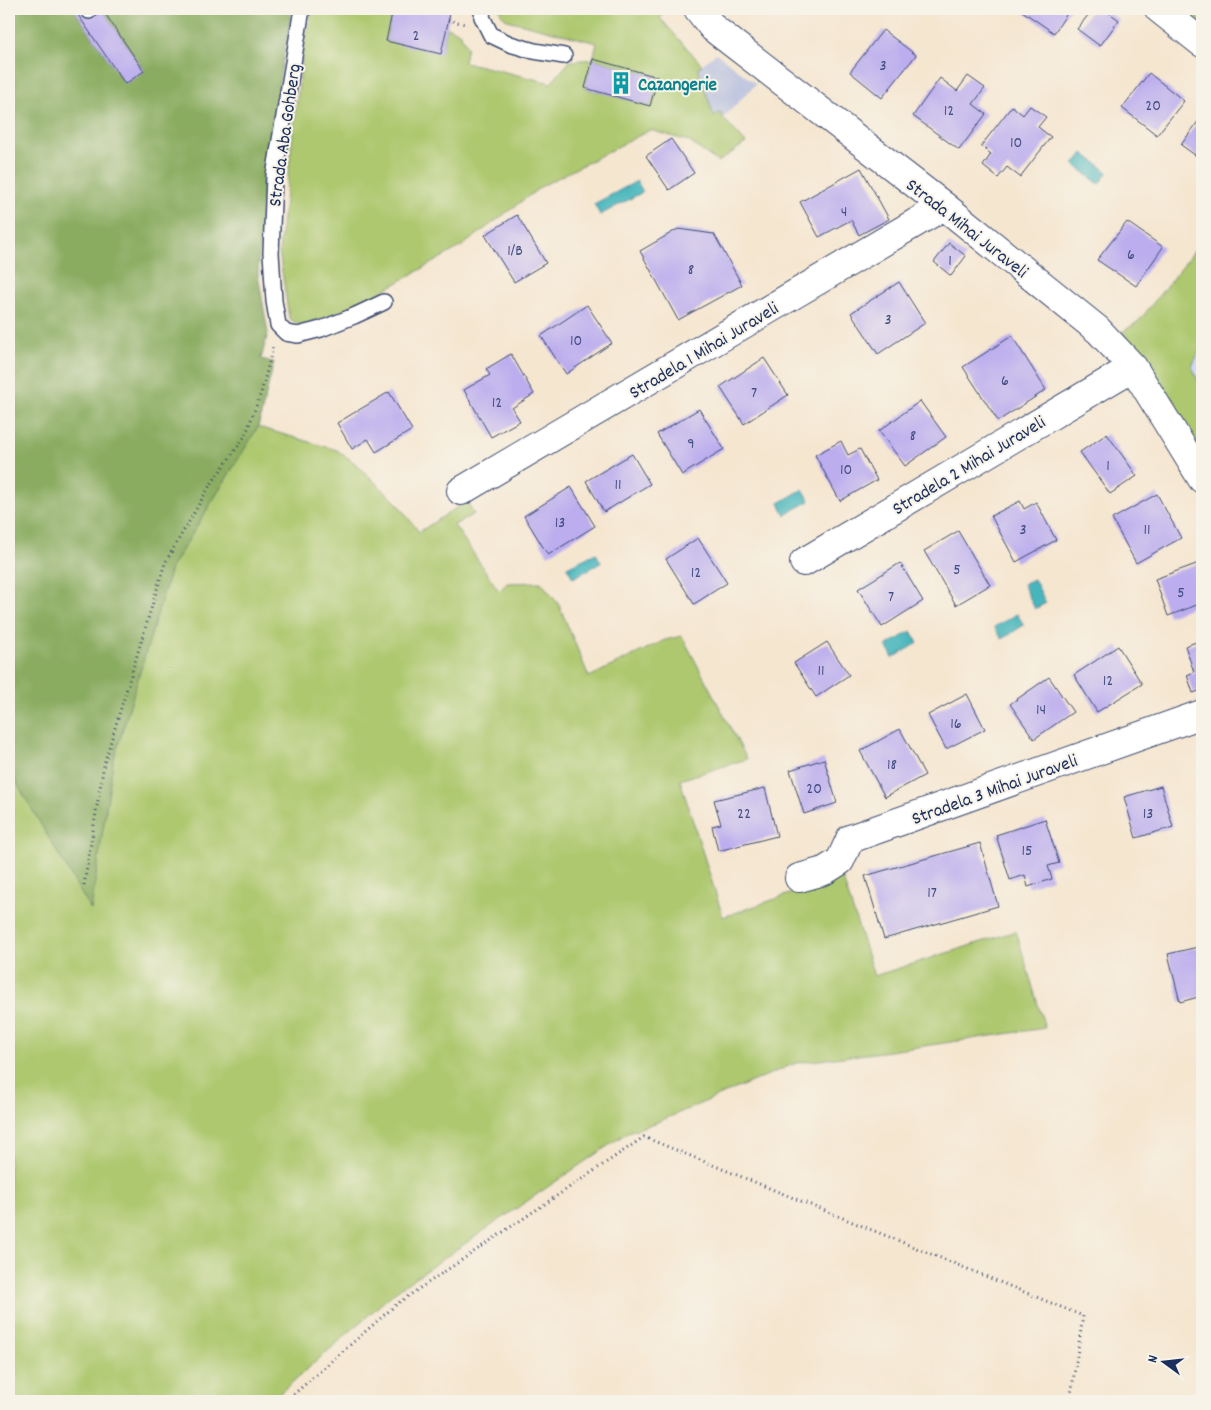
<svg xmlns="http://www.w3.org/2000/svg" width="1211" height="1410" viewBox="0 0 1211 1410" font-family="Dekko,sans-serif">
  <style>
    .built { fill: #d3d9f9 }
    .industrial { fill: #bcc3de }
    .green { fill: #adc86e; stroke: #647c66; fill-rule: evenodd }
    .forest { fill: #8aac61; stroke: #526e60 }
    .water { fill: #46b6bc; stroke: #30728d }
    .building { fill: #bbadee }
    .lines { fill: none; stroke-linecap: round; stroke-linejoin: round }
    .lane-casing { stroke: #3c4a6f; stroke-width: 18 }
    .street-casing { stroke: #3c4a6f; stroke-width: 30 }
    .path { stroke: #3c4a6f; stroke-width: 3; stroke-dasharray: 1 4; stroke-linecap: butt }
    .lane { stroke: #fff; stroke-width: 15 }
    .street { stroke: #fff; stroke-width: 28 }
    .labels { text-anchor: middle; stroke-width: 4; stroke-linejoin: round; paint-order: stroke }
    .number-label { font-size: 16px; fill: #434e82 }
    .culture-label { font-size: 19px; font-weight: bold; fill: #0d838f; stroke: #f7f3e8; text-anchor: start }
    .street-label { font-size: 19px; fill: #1b2f5e; stroke: #f7f3e8 }
  </style>
  <rect width="100%" height="100%" fill="#f7f3e8"/>
  <filter id="ink" filterUnits="userSpaceOnUse"><feTurbulence type="fractalNoise" baseFrequency=".02" numOctaves="2"/><feDisplacementMap in="SourceGraphic" scale="10" xChannelSelector="R" yChannelSelector="G"/><feConvolveMatrix kernelMatrix="1 2 1 2 8 2 1 2 1" color-interpolation-filters="sRGB"/></filter>
  <filter id="wash" filterUnits="userSpaceOnUse"><feTurbulence type="fractalNoise" baseFrequency=".0096" numOctaves="4" result="noise"/><feDisplacementMap in="SourceGraphic" scale="20" xChannelSelector="R" yChannelSelector="G"/><feGaussianBlur stdDeviation="1.12" result="paint"/><feColorMatrix in="noise" values="0 0 0 0 0 0 0 0 0 0 0 0 0 0 0 0 0 1.4 0 .05"/><feComposite in="paint" operator="in"/></filter>
  <g filter="url(#wash)">
    <rect width="100%" height="100%" fill="#f5e6d0"/>
    <!-- built -->
    <path class="built" d="M1202 346V390L1192 366Z"/>
    <!-- industrial -->
    <path class="industrial" d="M716 53 756 84 723 118H714L698 68Z"/>
    <!-- green -->
    <path class="green" d="M312 9H393L386 41 441 53 447 27 460 33 467 47 464 62 551 83 570 61 593 59 597 43 507 20 501 14 500 9H665L660 18 702 65 698 68 714 117 720 112 723 118 746 143 718 162 688 141 650 130 542 186 462 246 379 293 326 318 299 325 289 318 279 251 303 50ZM593 59 658 77 650 106 585 88Z
      M1170 9H1202V34Z
      M1202 241V346L1192 366 1202 390V455L1122 332 1139 321Z
      M258 427 337 450 355 463 397 503 419 532 467 501 474 514 454 525 499 591 507 583 541 582 559 605 589 677 665 640 682 636 747 759 680 780 723 917 842 876 874 976 1016 931 1045 1028 897 1050 796 1063 655 1123 628 1132 396 1291 271 1401H9V770L91 909 113 762 171 568Z"/>
    <!-- forest -->
    <path class="forest" d="M9 9H74L125 84 144 71 104 12 109 9H292L264 169 258 274 268 333 261 359 274 362 258 427 171 568 113 762 91 910 9 770Z"/>
    <!-- water -->
    <path class="water" d="M1083 153 1108 172 1099 184 1074 165Z
      M637 181 643 192 600 215 594 204Z
      M803 489 810 501 785 515 779 503Z
      M596 553 601 563 573 578 567 567Z
      M1034 579 1046 603 1035 609 1023 584Z
      M1017 614 1024 625 1002 639 994 627Z
      M911 631 918 643 893 658 886 646Z"/>
    <g id="blocks">
      <!-- building -->
      <path class="building" d="M74 9H109L104 12 144 71 125 84Z
        M393 9H451L441 54 386 41Z
        M1019 9H1070L1054 33Z
        M1093 9H1104L1119 20 1100 46 1077 29Z
        M883 30 916 55 882 98 850 72Z
        M593 59 658 77 650 106 585 88Z
        M1149 73 1184 101 1157 135 1122 108Z
        M968 76 985 88 973 104 986 114 959 150 913 116 940 78 957 91Z
        M1012 106 1023 115 1030 106 1046 117 1038 127 1051 137 1020 177 1007 167 998 178 983 166 991 154 981 146Z
        M1202 116V160L1181 145Z
        M671 139 694 173 669 190 646 156Z
        M861 168 889 219 859 235 851 220 819 237 800 202Z
        M517 215 546 263 514 282 485 235Z
        M1127 222 1163 247 1136 286 1097 260Z
        M678 229 714 234 742 285 678 320 640 251Z
        M949 243 966 256 951 276 934 262Z
        M899 282 925 323 878 354 851 313Z
        M587 305 612 343 566 374 541 336Z
        M1012 336 1046 390 998 421 963 367Z
        M511 354 534 394 512 408 520 421 491 437 464 390 490 375 486 369Z
        M764 358 788 395 744 424 720 387Z
        M389 392 412 430 376 452 368 439 352 449 337 423Z
        M920 401 946 437 905 466 879 431Z
        M699 409 724 449 682 475 657 434Z
        M1107 434 1137 476 1110 494 1080 452Z
        M841 441 848 455 860 449 877 480 840 501 815 455Z
        M632 454 650 484 604 512 586 481Z
        M571 487 595 526 548 555 524 516Z
        M1157 494 1181 538 1136 563 1112 519Z
        M1020 501 1024 509 1036 502 1056 540 1016 562 991 516Z
        M958 531 990 585 956 605 924 551Z
        M698 538 727 583 694 604 666 559Z
        M900 563 923 601 882 627 858 589Z
        M1199 563 1202 572V603L1168 616 1155 579Z
        M1202 640V690L1193 693 1187 675 1194 672 1185 646Z
        M827 642 849 675 816 697 794 663Z
        M1118 646 1142 684 1097 712 1074 675Z
        M1049 677 1073 712 1034 739 1010 704Z
        M967 694 985 729 946 749 928 715Z
        M900 729 925 775 885 797 860 751Z
        M824 759 837 803 804 814 790 770Z
        M1161 786 1173 827 1136 838 1124 797Z
        M765 788 777 836 718 851 712 826 721 824 714 800Z
        M1045 819 1059 863 1048 866 1052 879 1028 887 1025 875 1010 880 996 835Z
        M980 843 998 906 884 939 865 876Z
        M1202 946V996L1180 1002 1168 954Z"/>
    </g>
  </g>
  <g filter="url(#ink)">
    <use href="#blocks" fill-opacity="0" stroke="#3c4a6f" stroke-width="1"/>
    <g class="lines">
      <defs>
        <path id="lane" d="M88 9 89 11
          M302 9 274 176 271 253 274 301 278 325 286 333 298 335 321 329 354 316 384 302
          M483 9 482 17 491 35 510 44 534 51 564 56"/>
        <path id="street" d="M698 9 713 28 944 206 1098 330 1133 367 1202 479
          M1159 9 1202 43
          M461 491 944 206
          M804 562 1133 367
          M799 878 824 871 840 861 850 839 1202 714"/>
      </defs>
      <!-- lane casing -->
      <use href="#lane" class="lane-casing"/>
      <!-- street casing -->
      <use href="#street" class="street-casing"/>
      <!-- path -->
      <path class="path" d="M448 20 465 24
        M84 885 104 764 165 563 209 487 245 436 261 393 273 347
        M286 1401 398 1303 644 1137 1083 1316 1070 1401"/>
      <!-- lane -->
      <use href="#lane" class="lane"/>
      <!-- street -->
      <use href="#street" class="street"/>
    </g>
  </g>
  <!-- icons -->
  <defs>
    <symbol id="building-bare" viewBox="-9 -9 18 18"><path d="M-4-6H4V6H1V3H-1V6H-4ZM-2.5-4.3h1.7v1.8h-1.7ZM.8-4.3h1.7v1.8H.8ZM-2.5-1h1.7V.8h-1.7ZM.8-1h1.7V.8H.8Z" fill="#0f9aa8" stroke="#f7f3e8" stroke-width="2.5" paint-order="stroke"/></symbol>
  </defs>
  <g fill-rule="evenodd">
    <use href="#building-bare" x="605" y="67" width="32" height="32"/>
  </g>
  <g class="labels">
    <!-- number labels -->
    <g class="number-label">
      <text x="416" y="40">2</text>
      <text x="883" y="70">3</text>
      <text x="1153" y="110">20</text>
      <text x="949" y="115">12</text>
      <text x="1016" y="147">10</text>
      <text x="844" y="216">4</text>
      <text x="515" y="255">1/B</text>
      <text x="1131" y="259">6</text>
      <text x="950" y="265">1</text>
      <text x="691" y="274">8</text>
      <text x="888" y="324">3</text>
      <text x="576" y="345">10</text>
      <text x="1005" y="385">6</text>
      <text x="754" y="397">7</text>
      <text x="497" y="407">12</text>
      <text x="913" y="440">8</text>
      <text x="691" y="448">9</text>
      <text x="1108" y="470">1</text>
      <text x="846" y="474">10</text>
      <text x="618" y="489">11</text>
      <text x="560" y="527">13</text>
      <text x="1023" y="534">3</text>
      <text x="1147" y="534">11</text>
      <text x="957" y="574">5</text>
      <text x="696" y="577">12</text>
      <text x="1181" y="597">5</text>
      <text x="891" y="601">7</text>
      <text x="821" y="675">11</text>
      <text x="1108" y="685">12</text>
      <text x="1041" y="714">14</text>
      <text x="956" y="728">16</text>
      <text x="892" y="769">18</text>
      <text x="814" y="793">20</text>
      <text x="744" y="818">22</text>
      <text x="1148" y="818">13</text>
      <text x="1027" y="855">15</text>
      <text x="932" y="897">17</text>
    </g>
    <!-- culture labels -->
    <g class="culture-label">
      <text x="638" y="90">Cazangerie</text>
    </g>
    <!-- street labels -->
    <g class="street-label">
      <text transform="translate(283 135) rotate(-82)" y="7">Strada Aba Gohberg</text>
      <text transform="translate(968 227) rotate(38)" y="7">Strada Mihai Juraveli</text>
      <text transform="translate(703 349) rotate(-31)" y="7">Stradela 1 Mihai Juraveli</text>
      <text transform="translate(968 464) rotate(-31)" y="7">Stradela 2 Mihai Juraveli</text>
      <text transform="translate(994 788) rotate(-20)" y="7">Stradela 3 Mihai Juraveli</text>
    </g>
  </g>
  <!-- margin -->
  <rect width="1211" height="1410" fill="none" stroke="#f7f3e8" stroke-width="30"/>
  <!-- north arrow -->
  <g transform="translate(1164 1362) rotate(285)" stroke="#f7f3e8" stroke-width="4" paint-order="stroke">
  <path d="M0-4L9 19L0 12L-9 19Z" fill="#1b2f5e"/>
  <text y="-8" font-size="14" font-weight="bold" text-anchor="middle" fill="#1b2f5e">N</text>
  </g>
</svg>
